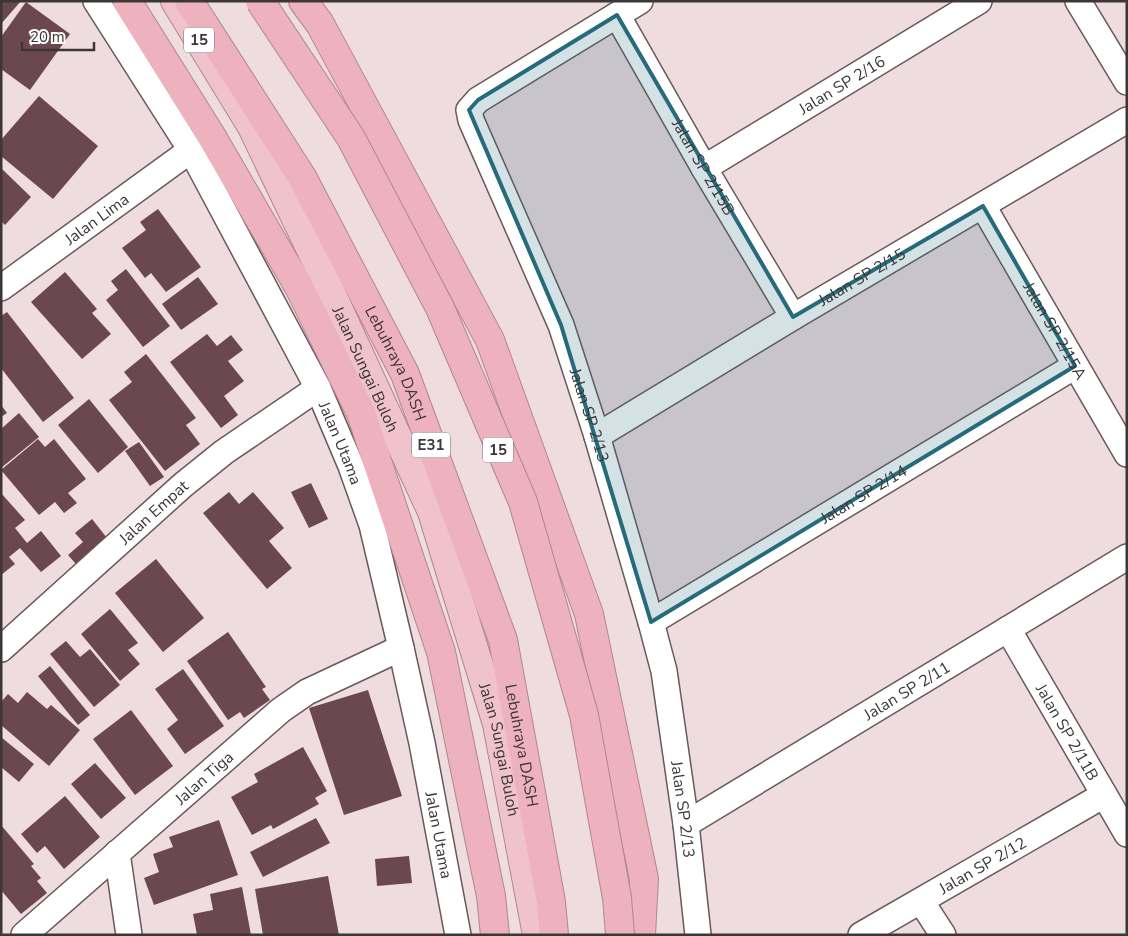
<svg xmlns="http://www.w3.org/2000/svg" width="1128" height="936" viewBox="0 0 1128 936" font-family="'Nunito Sans',sans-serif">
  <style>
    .building { fill: #6b474f }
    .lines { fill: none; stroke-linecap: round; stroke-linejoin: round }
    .minor-casing { stroke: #69595c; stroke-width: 28 }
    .trunk-casing { stroke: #af878f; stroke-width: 30 }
    .motorway-casing { stroke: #af878f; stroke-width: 30 }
    .minor { stroke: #fff; stroke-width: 25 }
    .trunk { stroke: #f0c2cb; stroke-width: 28 }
    .motorway { stroke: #edb2be; stroke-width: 28 }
    .motorway-bridge-casing { stroke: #af878f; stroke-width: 30; stroke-linecap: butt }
    .motorway-bridge { stroke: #edb2be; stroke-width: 28 }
    .marked { fill: #266b7b; fill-opacity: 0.2; stroke: #266b7b; stroke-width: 4; stroke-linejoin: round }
    .labels { text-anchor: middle; stroke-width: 5; stroke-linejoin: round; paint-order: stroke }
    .shield { fill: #fff; stroke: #777273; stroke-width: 1 }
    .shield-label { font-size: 15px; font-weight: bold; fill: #3d3637 }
    .street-label { font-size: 16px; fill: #3d3637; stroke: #fff }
  </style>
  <rect width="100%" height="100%" fill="#efdcdf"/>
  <!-- building -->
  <path class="building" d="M1 1H21L1 24Z
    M26 2 70 34 30 90 1 69V37Z
    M39 96 98 146 53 199 1 156V140Z
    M1 168 31 197 5 225 1 221Z
    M158 209 201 267 166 292 151 273 145 278 122 248 146 230 140 222Z
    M126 269 170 326 143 347 106 300 118 290 111 281Z
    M65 272 97 309 92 313 111 334 82 359 31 302Z
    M198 277 218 304 181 330 162 304Z
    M7 312 74 398 43 422 1 368V316Z
    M207 334 217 346 231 335 243 350 228 361 244 381 224 396 238 415 221 428 170 362Z
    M146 354 196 418 186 425 200 444 165 471 109 400 132 382 124 372Z
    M89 399 128 447 98 473 58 425Z
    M1 405 7 413 1 417Z
    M19 413 39 437 1 468V429Z
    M38 439 45 447 54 439 86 479 68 493 77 503 64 513 55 502 39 515 1 470Z
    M139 442 164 477 150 486 125 451Z
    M311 483 328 519 309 528 291 492Z
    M229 492 239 504 253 492 284 528 269 541 292 568 267 589 203 513Z
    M1 493 25 520 15 528 27 543 41 531 61 556 41 572 20 548 9 557 15 564 1 575Z
    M92 519 107 538 76 564 68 555 83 542 75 533Z
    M156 559 204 618 163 652 115 593Z
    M110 609 138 643 128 650 140 664 120 681 81 634Z
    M228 632 266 687 262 689 270 700 244 718 240 712 228 720 187 661Z
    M66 641 80 657 90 649 120 685 94 707 50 654Z
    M50 666 90 715 78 725 38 676Z
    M183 669 224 726 185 754 167 729 178 720 155 689Z
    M368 690 402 796 344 815 309 708Z
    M27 692 47 709 51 705 80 730 49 766 1 725V702L8 694 18 703Z
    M131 710 173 766 135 795 93 739Z
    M1 737 34 764 19 782 1 767Z
    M303 747 327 791 315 798 319 804 273 829 271 825 252 835 231 797 258 782 254 774Z
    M95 763 126 798 101 819 71 784Z
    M65 796 100 837 64 869 45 846 37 853 21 834Z
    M316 818 330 843 263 877 250 852Z
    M219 820 238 875 154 905 144 878 159 872 153 854 173 847 169 837Z
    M1 825 34 864 31 866 41 878 37 881 47 893 21 914 1 890Z
    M409 856 412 883 377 886 375 859Z
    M328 876 339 935H263L255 889Z
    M242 887 251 935H197L193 914 213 910 210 894Z"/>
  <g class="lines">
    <defs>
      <g id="minor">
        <path id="s1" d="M96 1 191 150 318 388 351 466 372 525 401 648 422 743 458 935"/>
        <path id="s2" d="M640 1 478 100 469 110 471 120 561 325 597 436 651 622 664 671 686 824 698 935"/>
        <path d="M1078 1 1127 82"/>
        <path id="s3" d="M617 15 704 168 793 317"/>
        <path id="s4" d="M704 168 979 1"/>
        <path id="s5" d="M983 206 1127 454"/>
        <path id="s6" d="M1 288 191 150"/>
        <path id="s7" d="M597 436 793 317 1127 120"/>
        <path id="s8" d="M651 622 1075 366"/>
        <path id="s9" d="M1008 629 1127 834"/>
        <path id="s10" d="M1 649 183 485 224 452 318 388"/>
        <path id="s11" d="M686 824 1127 557"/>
        <path d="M117 853 129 935"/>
        <path d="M921 901 943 935"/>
        <path id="s12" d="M24 935 281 710 307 692 401 648"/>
        <path id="s13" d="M861 935 1104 795"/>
      </g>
      <g id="trunk">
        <path id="s14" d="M175 1 252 127 321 271 432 512 497 724 537 935"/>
      </g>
      <g id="motorway">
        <path d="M127 1 212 137 299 287 361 413 441 652 491 896 495 935"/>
        <path id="s15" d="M189 1 302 177 405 374 503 640 551 902 554 935"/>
        <path d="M303 1 320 24 490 340 589 614 644 879 641 935"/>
      </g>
    </defs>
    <!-- minor casing -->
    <use href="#minor" class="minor-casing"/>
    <!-- trunk casing -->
    <use href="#trunk" class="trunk-casing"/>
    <!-- motorway casing -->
    <use href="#motorway" class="motorway-casing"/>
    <!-- minor -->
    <use href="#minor" class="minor"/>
    <!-- trunk -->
    <use href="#trunk" class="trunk"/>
    <!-- motorway -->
    <use href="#motorway" class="motorway"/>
    <defs>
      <path id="motorway-bridge" d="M260 1 351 138 440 308 523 502 584 715 617 898 620 935"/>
    </defs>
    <!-- motorway-bridge casing -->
    <use href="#motorway-bridge" class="motorway-bridge-casing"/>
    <!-- motorway-bridge -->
    <use href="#motorway-bridge" class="motorway-bridge"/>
  </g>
  <!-- marked area -->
  <path class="marked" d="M617 15 793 317 983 206 1075 366 651 622 561 325 469 110 478 100Z"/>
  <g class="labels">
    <!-- shield labels -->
    <g class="shield">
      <rect x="184" y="27.5" width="30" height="25" rx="4"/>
      <rect x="412" y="432.5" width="38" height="25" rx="4"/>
      <rect x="483" y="437.5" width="30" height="25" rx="4"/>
    </g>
    <g class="shield-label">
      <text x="199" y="45">15</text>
      <text x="431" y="450">E31</text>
      <text x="498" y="455">15</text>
    </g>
    <!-- street labels -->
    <g class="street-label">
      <text dy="6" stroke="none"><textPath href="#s4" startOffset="161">Jalan SP 2/16</textPath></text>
      <text dy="6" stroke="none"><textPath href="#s3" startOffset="175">Jalan SP 2/15B</textPath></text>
      <text dy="6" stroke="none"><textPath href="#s6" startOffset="118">Jalan Lima</textPath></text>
      <text dy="6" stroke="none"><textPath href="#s7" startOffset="309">Jalan SP 2/15</textPath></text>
      <text dy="6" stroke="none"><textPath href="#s5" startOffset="144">Jalan SP 2/15A</textPath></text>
      <text dy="6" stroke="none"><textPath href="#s15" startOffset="418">Lebuhraya DASH</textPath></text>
      <text dy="6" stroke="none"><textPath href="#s14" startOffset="415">Jalan Sungai Buloh</textPath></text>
      <text dy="6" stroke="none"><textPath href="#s2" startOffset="532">Jalan SP 2/13</textPath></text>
      <text dy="6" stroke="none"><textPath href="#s1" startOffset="506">Jalan Utama</textPath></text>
      <text dy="6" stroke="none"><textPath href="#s8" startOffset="248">Jalan SP 2/14</textPath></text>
      <text dy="6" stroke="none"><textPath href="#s10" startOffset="205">Jalan Empat</textPath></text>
      <text dy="6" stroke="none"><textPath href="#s11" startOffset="258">Jalan SP 2/11</textPath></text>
      <text dy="6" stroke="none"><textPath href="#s9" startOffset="119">Jalan SP 2/11B</textPath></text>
      <text dy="6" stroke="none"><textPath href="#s15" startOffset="822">Lebuhraya DASH</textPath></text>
      <text dy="6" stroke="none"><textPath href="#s14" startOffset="820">Jalan Sungai Buloh</textPath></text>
      <text dy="6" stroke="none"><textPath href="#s12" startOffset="239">Jalan Tiga</textPath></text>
      <text dy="6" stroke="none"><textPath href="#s2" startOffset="938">Jalan SP 2/13</textPath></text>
      <text dy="6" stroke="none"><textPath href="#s1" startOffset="911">Jalan Utama</textPath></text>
      <text dy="6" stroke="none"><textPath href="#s13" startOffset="140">Jalan SP 2/12</textPath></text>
    </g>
  </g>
  <!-- border -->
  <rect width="1128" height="936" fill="none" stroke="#3d3637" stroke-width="5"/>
  <!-- scale -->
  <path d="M22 42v8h72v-8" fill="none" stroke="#3d3637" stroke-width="2.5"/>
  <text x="30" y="42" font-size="15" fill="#3d3637" stroke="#ffffff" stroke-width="4" paint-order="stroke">20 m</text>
</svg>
